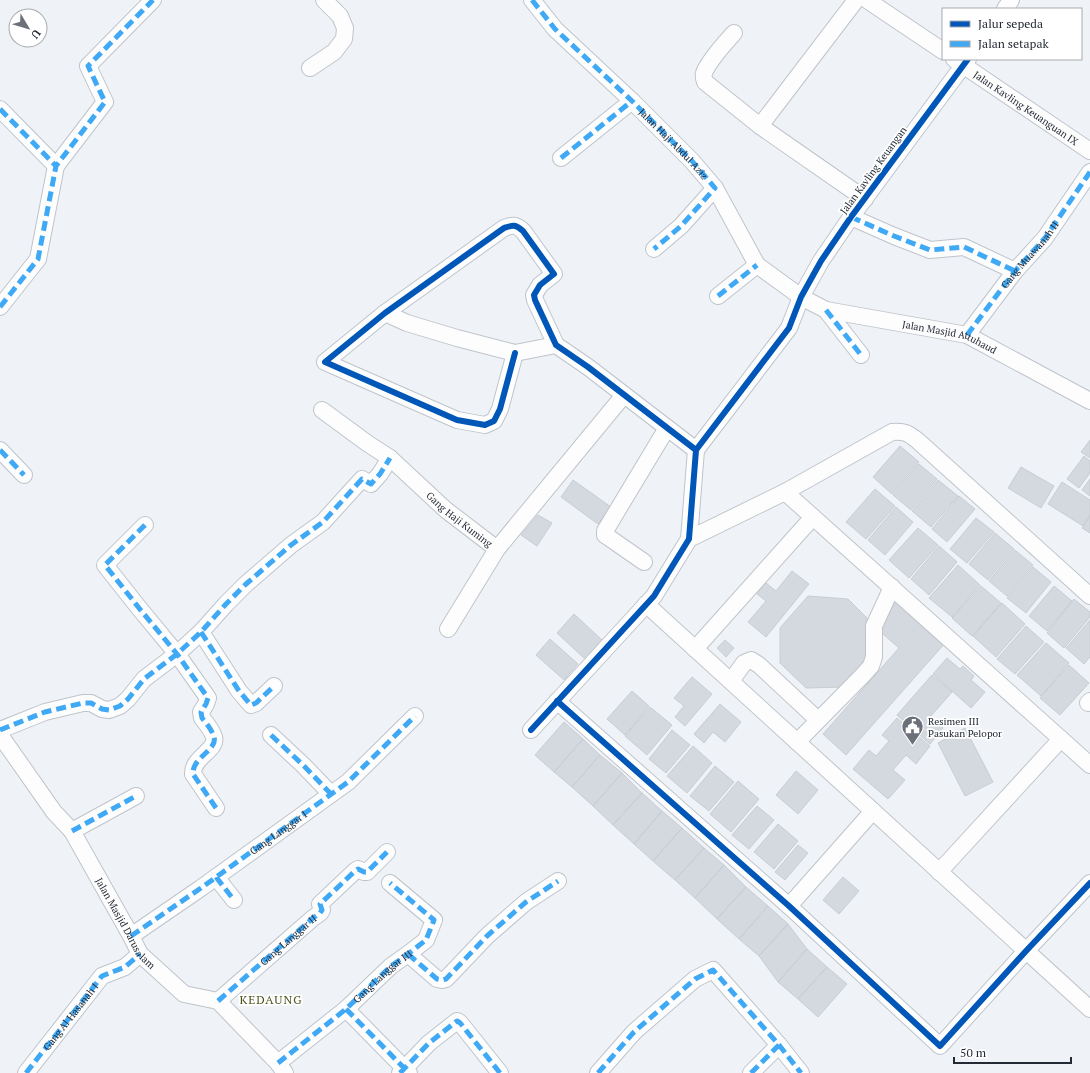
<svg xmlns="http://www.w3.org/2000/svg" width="1090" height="1073" viewBox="0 0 1090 1073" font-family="'PT Serif',serif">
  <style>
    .building { fill: #d4d9e0; stroke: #c8ccd3 }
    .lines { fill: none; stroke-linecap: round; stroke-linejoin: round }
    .minor-casing { stroke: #bfc4cb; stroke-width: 18 }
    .minor { stroke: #fdfdfe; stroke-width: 16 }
    .quiet { stroke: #3fa9f5; stroke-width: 5; stroke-dasharray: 10 5; stroke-linecap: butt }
    .cycleway-casing { stroke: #fff; stroke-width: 8 }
    .cycleway { stroke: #0057b8; stroke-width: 6 }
    .labels { text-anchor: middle; stroke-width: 3.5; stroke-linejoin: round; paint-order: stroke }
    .street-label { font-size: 10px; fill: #242a34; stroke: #fff }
    .poi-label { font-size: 10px; fill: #242a34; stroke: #fff; text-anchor: start }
    .quarter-label { font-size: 12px; letter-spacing: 1px; fill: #4b5117; stroke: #fff }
  </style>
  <rect width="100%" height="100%" fill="#eff3f8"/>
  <!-- building -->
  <path class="building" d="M1090 440V458L1081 452Z
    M900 446 919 462 892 494 873 477Z
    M1084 456 1090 461V473L1079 488 1067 479Z
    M919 464 937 479 911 510 893 495Z
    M1021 467 1054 486 1041 508 1008 488Z
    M1090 479V496L1082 490Z
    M573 480 611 507 598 524 561 497Z
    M938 480 958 496 931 527 912 511Z
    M1062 482 1090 500V515L1083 526 1048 504Z
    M875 489 895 506 866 539 846 522Z
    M959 496 975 509 947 542 932 529Z
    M896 507 913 522 885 555 868 540Z
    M538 515 552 523 537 546 521 535Z
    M1090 516V533L1082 528Z
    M976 518 994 532 967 563 950 549Z
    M918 528 938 545 909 578 889 560Z
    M995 533 1014 549 988 580 969 564Z
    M939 546 957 562 929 595 911 579Z
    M1015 550 1033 565 1007 596 989 581Z
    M958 565 980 585 952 617 929 598Z
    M1033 567 1051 582 1026 613 1007 598Z
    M792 571 809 584 766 637 748 622 766 601 757 594 766 583 776 591Z
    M981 586 1001 603 972 636 952 618Z
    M1054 586 1072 601 1047 631 1029 616Z
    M808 596 848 599 871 622 868 658 845 687 806 688 780 663V628Z
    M1074 599 1090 612V617L1064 648 1047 633Z
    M898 600 946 642 846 755 823 734 899 648 875 627Z
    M1002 603 1025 624 996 657 973 636Z
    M574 614 602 640 585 659 557 633Z
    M1090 620V657L1084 664 1066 648Z
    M1026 626 1044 642 1015 674 997 659Z
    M550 639 578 664 564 680 536 655Z
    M725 640 734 648 726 657 717 648Z
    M1046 643 1069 663 1041 696 1017 675Z
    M947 658 960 669 963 666 974 676 971 680 985 692 971 708 933 674Z
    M1069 665 1089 683 1060 715 1040 698Z
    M932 675 952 692 930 717 943 728 930 744 897 715Z
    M692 677 712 694 685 726 675 717 684 706 674 698Z
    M632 691 649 706 625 735 607 719Z
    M720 704 741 722 725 742 713 732 704 743 694 734Z
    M650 707 672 725 647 755 625 736Z
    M897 718 930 746 916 764 906 755 893 770 905 780 888 799 853 769 869 750 876 756 889 741 882 735Z
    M564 722 583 739 554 772 535 755Z
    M965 728 993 782 965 796 938 743Z
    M672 730 690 745 666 773 649 759Z
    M583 739 600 755 572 787 554 772Z
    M693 746 712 763 687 793 667 776Z
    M600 755 622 773 593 806 572 787Z
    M715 766 734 782 709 811 690 796Z
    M796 771 818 790 798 814 776 795Z
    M622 773 642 793 613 825 593 806Z
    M738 781 759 799 731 832 710 814Z
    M642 793 662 811 634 844 613 825Z
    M757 806 774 820 749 849 732 835Z
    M662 811 682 828 653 861 634 844Z
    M778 824 798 841 774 869 754 852Z
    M682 828 704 848 675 880 653 861Z
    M798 845 808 853 785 880 775 872Z
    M704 848 724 865 695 898 675 880Z
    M724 865 746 887 717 919 695 898Z
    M843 877 859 891 839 914 823 900Z
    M746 887 768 906 739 939 717 919Z
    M768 906 788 924 759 956 739 939Z
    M788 924 807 949 778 982 759 956Z
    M807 949 827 967 798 999 778 982Z
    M827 967 847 984 818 1017 798 999Z"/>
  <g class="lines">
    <defs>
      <g id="minor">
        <path id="s1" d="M532 0 555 29 632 101 692 161 715 188 757 265 801 297 826 310 967 335 1090 401"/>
        <path d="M867 0 943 51"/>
        <path d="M1005 9 1011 0"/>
        <path d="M734 33C725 43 709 60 704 73 703 76 704 79 705 82L760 126 865 199"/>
        <path id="s2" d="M954 59 1090 151"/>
        <path d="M310 68 334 52 344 39 345 28 340 16 324 0"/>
        <path d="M0 109 56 166"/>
        <path d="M760 126 856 0"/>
        <path d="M561 158 632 101"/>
        <path d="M851 217 894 236 930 250 964 247 1015 271"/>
        <path d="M654 249 681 226 715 188"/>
        <path d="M718 296 757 265"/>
        <path d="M0 307 38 259 56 166 105 102 88 66 153 0"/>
        <path d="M826 310 861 355"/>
        <path d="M385 313 407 323 457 338 515 353 556 345"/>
        <path id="s3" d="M967 335 1015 271 1045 238 1090 172"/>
        <path d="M515 353 500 409 494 421 485 425 457 420 325 362 385 313 504 228C513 225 515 224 523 231L554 274 540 285 534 295 535 300 556 345 588 367 696 450"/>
        <path id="s4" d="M322 410 367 443 390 458 446 510 497 549"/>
        <path d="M0 450 24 475"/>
        <path d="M785 492 1090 765"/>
        <path d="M145 525 105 565 139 608 177 654 208 698 206 704 201 712 202 718C206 723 212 730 214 737 218 750 192 757 193 774L216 808"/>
        <path d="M689 539 785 492 892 432C905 431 908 433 918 441L1090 596"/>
        <path d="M644 562 608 537 605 535V531L667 428"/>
        <path d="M646 604 1090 1009"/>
        <path d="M448 629 497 549 624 395"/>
        <path d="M201 632 239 691 251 705 256 703 274 686"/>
        <path d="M695 649 813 517"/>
        <path d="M731 681 744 663 751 660 759 665 818 720"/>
        <path d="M557 701 789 906 940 1046 1026 951 1090 883"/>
        <path d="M1088 703 1090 701"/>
        <path d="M0 730 45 712 83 703H91L102 709 109 710 120 706 128 699 144 679 177 654 201 632 226 604 246 584 291 545 323 522 362 479 371 484 380 474 390 458"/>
        <path d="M531 730 654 596 689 539 696 450 789 328 801 297 821 261 851 217 968 59"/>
        <path id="s5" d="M0 735 54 812 72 831 131 936 140 954 184 994 218 1001 278 1063 285 1073"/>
        <path d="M271 735 303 765 331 794"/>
        <path d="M797 742 863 675 871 666 874 657V626L892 587"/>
        <path d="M72 831 136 796"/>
        <path d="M939 872 1061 739"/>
        <path d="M216 877 234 900"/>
        <path d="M789 906 873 811"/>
        <path id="s6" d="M131 936 201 888 348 782 415 716"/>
        <path d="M408 954 437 979 442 980 446 979 487 936 526 902 558 881"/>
        <path id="s7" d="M218 1001 313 918 320 913 322 910 320 904 355 871 358 869 364 872H367L387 852"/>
        <path d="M346 1009 409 1073"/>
        <path id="s8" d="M278 1063 346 1009 391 966 408 954 426 940 434 920 390 883"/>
        <path id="s9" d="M26 1073 102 976 125 967 140 954"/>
        <path d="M400 1073 429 1043 457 1021 459 1022 461 1024 500 1073"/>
        <path d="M598 1073 634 1032 695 979 713 970 779 1045 801 1073"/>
        <path d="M751 1073 779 1045"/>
      </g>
    </defs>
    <!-- minor casing -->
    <use href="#minor" class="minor-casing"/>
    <!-- minor -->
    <use href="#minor" class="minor"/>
    <!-- quiet -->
    <path class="quiet" d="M532 0 555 29 632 101 692 161 715 188 681 226 654 249
      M0 109 56 166
      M561 158 632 101
      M851 217 894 236 930 250 964 247 1015 271
      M718 296 757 265
      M0 307 38 259 56 166 105 102 88 66 153 0
      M826 310 861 355
      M967 335 1015 271 1045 238 1090 172
      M0 450 24 475
      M145 525 105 565 139 608 177 654 208 698 206 704 201 712 202 718C206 723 212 730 214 737 218 750 192 757 193 774L216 808
      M201 632 239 691 251 705 256 703 274 686
      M0 730 45 712 83 703H91L102 709 109 710 120 706 128 699 144 679 177 654 201 632 226 604 246 584 291 545 323 522 362 479 371 484 380 474 390 458
      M271 735 303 765 331 794
      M72 831 136 796
      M216 877 234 900
      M131 936 201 888 348 782 415 716
      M408 954 437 979 442 980 446 979 487 936 526 902 558 881
      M218 1001 313 918 320 913 322 910 320 904 355 871 358 869 364 872H367L387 852
      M346 1009 409 1073
      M278 1063 346 1009 391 966 408 954 426 940 434 920 390 883
      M26 1073 102 976 125 967 140 954
      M400 1073 429 1043 457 1021 459 1022 461 1024 500 1073
      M598 1073 634 1032 695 979 713 970 779 1045 801 1073
      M751 1073 779 1045"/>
    <defs>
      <path id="cycleway" d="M515 353 500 409 494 421 485 425 457 420 325 362 385 313 504 228C513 225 515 224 523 231L554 274 540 285 534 295 535 300 556 345 588 367 696 450
        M557 701 789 906 940 1046 1026 951 1090 883
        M531 730 654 596 689 539 696 450 789 328 801 297 821 261 851 217 968 59"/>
    </defs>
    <!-- cycleway casing -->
    <use href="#cycleway" class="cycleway-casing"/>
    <!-- cycleway -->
    <use href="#cycleway" class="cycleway"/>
  </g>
  <!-- icons -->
  <defs>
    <symbol id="civic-pin" viewBox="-11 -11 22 30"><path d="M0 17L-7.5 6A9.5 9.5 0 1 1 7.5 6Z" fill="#6b7079" stroke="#fff"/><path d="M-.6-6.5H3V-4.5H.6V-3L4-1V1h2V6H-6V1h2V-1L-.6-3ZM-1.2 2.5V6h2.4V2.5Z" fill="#fff"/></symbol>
  </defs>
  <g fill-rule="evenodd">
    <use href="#civic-pin" x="900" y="714" width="25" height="34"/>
  </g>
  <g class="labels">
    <!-- street labels -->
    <g class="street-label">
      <text dy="4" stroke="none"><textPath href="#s2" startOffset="87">Jalan Kavling Keuanguan IX</textPath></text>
      <text dy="4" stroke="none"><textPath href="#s1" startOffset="202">Jalan Haji Abdul Aziz</textPath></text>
      <text transform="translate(873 170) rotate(-54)" y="4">Jalan Kavling Keuangan</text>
      <text dy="4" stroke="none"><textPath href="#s3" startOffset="102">Gang Muawanah II</textPath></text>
      <text dy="4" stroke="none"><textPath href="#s1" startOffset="560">Jalan Masjid Attuhaud</textPath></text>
      <text dy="4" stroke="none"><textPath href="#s4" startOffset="176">Gang Haji Kuming</textPath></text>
      <text dy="4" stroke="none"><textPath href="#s6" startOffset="180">Gang Langgar I</textPath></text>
      <text dy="4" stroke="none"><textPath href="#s5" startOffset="227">Jalan Masjid Darusalam</textPath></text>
      <text dy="4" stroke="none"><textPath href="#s7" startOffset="93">Gang Langgar II</textPath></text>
      <text dy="4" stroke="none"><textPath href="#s8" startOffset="136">Gang Langgar III</textPath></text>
      <text dy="4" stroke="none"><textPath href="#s9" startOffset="72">Gang Al Hasanah I</textPath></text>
    </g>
    <!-- poi labels -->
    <g class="poi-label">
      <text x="928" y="725">Resimen III<tspan x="928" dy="12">Pasukan Pelopor</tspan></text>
    </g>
    <!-- quarter labels -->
    <g class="quarter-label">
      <text x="271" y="1004">KEDAUNG</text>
    </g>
  </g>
  <!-- legend -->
  <rect x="942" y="8" width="140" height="52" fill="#ffffff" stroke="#a7aaae"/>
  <rect x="950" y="21" width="20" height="6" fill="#0057b8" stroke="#a7aaae"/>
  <text x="978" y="28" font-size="12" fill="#242a34">Jalur sepeda</text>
  <rect x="950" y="41" width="20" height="6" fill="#3fa9f5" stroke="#a7aaae"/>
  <text x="978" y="48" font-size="12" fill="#242a34">Jalan setapak</text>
  <!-- north arrow -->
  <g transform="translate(28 28) rotate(128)"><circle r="19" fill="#ffffff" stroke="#a7aaae"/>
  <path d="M0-3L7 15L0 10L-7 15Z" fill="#6b7079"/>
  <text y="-6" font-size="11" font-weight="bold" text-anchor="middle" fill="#242a34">U</text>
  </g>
  <!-- scale -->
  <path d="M954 1057v6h117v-6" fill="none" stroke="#242a34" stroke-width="2"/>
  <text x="960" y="1057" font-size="12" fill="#242a34" stroke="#ffffff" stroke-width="3" paint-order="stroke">50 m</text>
</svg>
